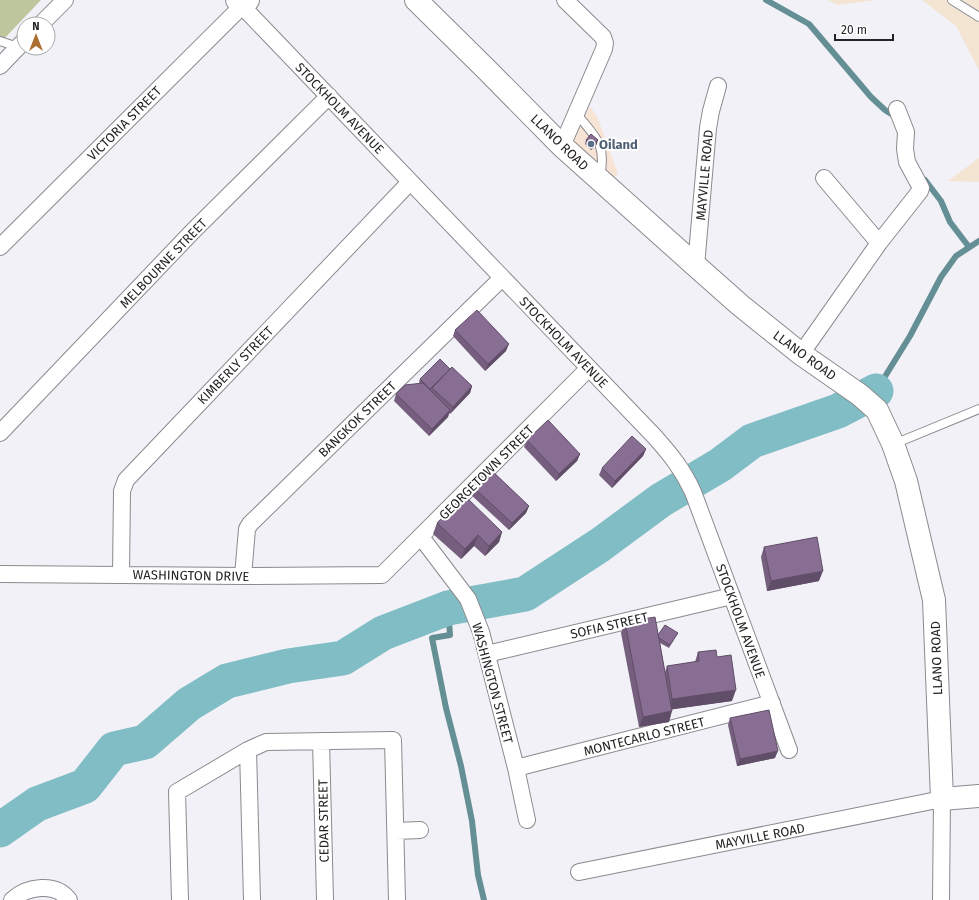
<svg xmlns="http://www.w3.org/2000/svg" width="979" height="900" viewBox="0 0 979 900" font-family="'Fira Sans',sans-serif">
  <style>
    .commercial { fill: #f8e4d4 }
    .industrial { fill: #f4e5d3 }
    .green { fill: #bdc69c }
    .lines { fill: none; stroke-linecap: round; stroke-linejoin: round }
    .stream { stroke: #648f94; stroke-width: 6 }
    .river { stroke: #80bdc4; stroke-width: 35 }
    .lane-casing { stroke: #8a8a8f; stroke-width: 10 }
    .street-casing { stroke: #8a8a8f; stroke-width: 18 }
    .secondary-casing { stroke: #8a8a8f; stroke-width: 24 }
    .lane { stroke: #fff; stroke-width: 8 }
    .street { stroke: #fff; stroke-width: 16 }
    .secondary { stroke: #fff; stroke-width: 22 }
    .wall { fill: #765f7e }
    .shaded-wall { fill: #604d67 }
    .building { fill: #896e93; stroke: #604d67 }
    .service-dot { fill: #5c6f8a; stroke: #fff; stroke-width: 1.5 }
    .labels { text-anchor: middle; stroke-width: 4; stroke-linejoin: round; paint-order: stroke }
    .street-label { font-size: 13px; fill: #242325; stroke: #fff }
    .service-label { font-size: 13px; font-weight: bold; fill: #4e5e75; stroke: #fff; text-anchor: start }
  </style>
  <rect width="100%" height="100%" fill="#f2f1f7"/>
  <!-- commercial -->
  <path class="commercial" d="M590 107 597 116 618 174 609 182 571 139Z"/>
  <!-- industrial -->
  <path class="industrial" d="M828 0H876L838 5Z
    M922 0H979V70L956 26Z
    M979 158V182L948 181Z"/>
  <!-- green -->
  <path class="green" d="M0 0H41L0 43Z"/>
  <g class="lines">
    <!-- stream -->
    <path class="stream" d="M766 0 809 24 871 97 885 110 896 117
      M925 180 941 201 950 222 969 247
      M876 391 910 336 941 277 956 256 979 241
      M448 608 450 635 432 638 446 708 461 766 472 821 478 875 484 900"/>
    <!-- river -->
    <path class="river" d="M0 830 37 804 85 786 114 749 145 742 189 704 227 681 288 666 343 658 383 633 448 608 525 594 600 545 661 500 720 465 752 441 838 411 876 391"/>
    <defs>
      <path id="lane" d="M952 0 979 17
        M0 41 18 47
        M576 113C595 137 607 143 600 177
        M894 444 979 409"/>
      <path id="street" d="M41 24 65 0
        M0 66 24 41
        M562 146 604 49 605 43 603 37 565 0
        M824 178 879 243
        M0 247 242 6 655 437C671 455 683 470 693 492L789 750
        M696 266 708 128 711 111 718 86
        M801 354 879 243 920 191 921 188 907 162 905 149 906 132 897 109
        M0 433 192 232 329 96
        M421 537 468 599 481 632 516 768 527 820
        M0 574 243 576 382 575 589 368
        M121 574 122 491 126 480 410 182
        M243 576 247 529 250 524 502 278
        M487 654 732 596
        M321 741 325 900
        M248 750 252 900
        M516 768 772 703
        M396 831 420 830
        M579 872 942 799 941 900
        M12 900C27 886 56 882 69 900
        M180 900 177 792 248 750 266 742 393 740 397 900"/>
      <path id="secondary" d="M237 0 242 6 248 0
        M416 0 487 70 562 146 696 266 740 305 801 354 860 395 877 410 893 444 906 481 934 600 942 799 979 796"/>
    </defs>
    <!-- lane casing -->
    <use href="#lane" class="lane-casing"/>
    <!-- street casing -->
    <use href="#street" class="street-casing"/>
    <!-- secondary casing -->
    <use href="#secondary" class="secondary-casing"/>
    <!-- lane -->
    <use href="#lane" class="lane"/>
    <!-- street -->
    <use href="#street" class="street"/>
    <!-- secondary -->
    <use href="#secondary" class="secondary"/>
  </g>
  <!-- wall -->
  <path class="wall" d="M586 140 597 144 591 150 585 144Z
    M455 330 506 351 485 371 453 336Z
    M450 369 472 386 470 393 450 414 449 413 448 417 429 436 394 401 396 394 420 383 419 382 420 379Z
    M527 440 580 454 577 461 556 481 524 447Z
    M646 449 643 456 612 488 599 475 602 468Z
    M472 486 529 506 526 513 509 530 469 493Z
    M437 523 502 532 499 542 485 556 474 546 461 559 433 534Z
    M764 547 819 581 767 591 761 557Z
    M625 622 658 635 678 633 676 636 669 648 660 643 665 672 667 666 695 662 698 652 717 657 732 701 672 709 669 722 639 727 621 633Z
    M730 718 775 758 737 766 728 725Z"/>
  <!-- shaded-wall -->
  <path class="shaded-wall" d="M598 140 597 144 591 150 592 146Z
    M509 344 506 351 485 371 488 364Z
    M472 386 470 393 450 414 453 407Z
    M450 410 448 417 429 436 432 429Z
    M646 449 643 456 612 488 615 481Z
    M580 454 577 461 556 481 559 474Z
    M529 506 526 513 509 530 512 523Z
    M502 532 499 542 485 556 489 546Z
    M478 535 474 546 461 559 465 549Z
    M823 571 819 581 767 591 771 581Z
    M736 690 732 701 668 710 672 699Z
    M672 711 669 722 639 727 643 717Z
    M778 751 775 758 737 766 740 759Z"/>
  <!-- building -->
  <path class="building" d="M591 134 598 140 592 146 586 140Z
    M477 310 509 344 488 364 455 330Z
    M440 359 450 369 430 389 420 379Z
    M452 367 472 386 453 407 432 388Z
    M423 383 450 410 432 429 396 394 405 385Z
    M548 420 580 454 559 474 527 440Z
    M632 436 646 449 615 481 602 468Z
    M489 468 529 506 512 523 472 486Z
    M464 495 502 532 489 546 478 535 465 549 437 523Z
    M817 537 823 571 771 581 764 547Z
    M655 617 672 711 643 717 625 622Z
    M665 625 678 633 670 645 659 638 658 635Z
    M716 650 717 657 731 655 736 690 672 699 667 666 699 661 698 652Z
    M769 710 778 751 740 759 730 718Z"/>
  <!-- markers -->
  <circle class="service-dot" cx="591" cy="144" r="4"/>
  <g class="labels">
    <!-- street labels -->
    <g class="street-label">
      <text transform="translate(340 108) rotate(46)" y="5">STOCKHOLM AVENUE</text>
      <text transform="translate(124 123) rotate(-45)" y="5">VICTORIA STREET</text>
      <text transform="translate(560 142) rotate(44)" y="5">LLANO ROAD</text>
      <text transform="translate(704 175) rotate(-85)" y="5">MAYVILLE ROAD</text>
      <text transform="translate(163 263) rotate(-46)" y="5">MELBOURNE STREET</text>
      <text transform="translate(564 342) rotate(46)" y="5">STOCKHOLM AVENUE</text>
      <text transform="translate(805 355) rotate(36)" y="5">LLANO ROAD</text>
      <text transform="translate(235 365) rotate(-46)" y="5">KIMBERLY STREET</text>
      <text transform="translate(357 419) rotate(-44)" y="5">BANGKOK STREET</text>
      <text transform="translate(486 472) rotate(-45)" y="5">GEORGETOWN STREET</text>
      <text transform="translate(191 575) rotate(1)" y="5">WASHINGTON DRIVE</text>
      <text transform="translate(741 621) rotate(70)" y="5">STOCKHOLM AVENUE</text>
      <text transform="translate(609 625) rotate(-13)" y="5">SOFIA STREET</text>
      <text transform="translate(936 658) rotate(-92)" y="5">LLANO ROAD</text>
      <text transform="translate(493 683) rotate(75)" y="5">WASHINGTON STREET</text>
      <text transform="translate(644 736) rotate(-14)" y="5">MONTECARLO STREET</text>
      <text transform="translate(323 821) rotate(-91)" y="5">CEDAR STREET</text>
      <text transform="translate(760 836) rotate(-11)" y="5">MAYVILLE ROAD</text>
    </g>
    <!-- service labels -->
    <g class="service-label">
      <text x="599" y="149">Oiland</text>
    </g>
  </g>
  <!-- north arrow -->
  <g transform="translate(36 36)"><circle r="19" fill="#ffffff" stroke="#a7a7a8"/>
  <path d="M0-3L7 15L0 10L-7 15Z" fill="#ab6f31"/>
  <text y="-6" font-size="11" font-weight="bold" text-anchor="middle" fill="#242325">N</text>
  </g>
  <!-- scale -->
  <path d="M835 34v6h58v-6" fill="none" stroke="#242325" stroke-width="2"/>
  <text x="841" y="34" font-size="12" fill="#242325" stroke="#ffffff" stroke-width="3" paint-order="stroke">20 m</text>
</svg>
